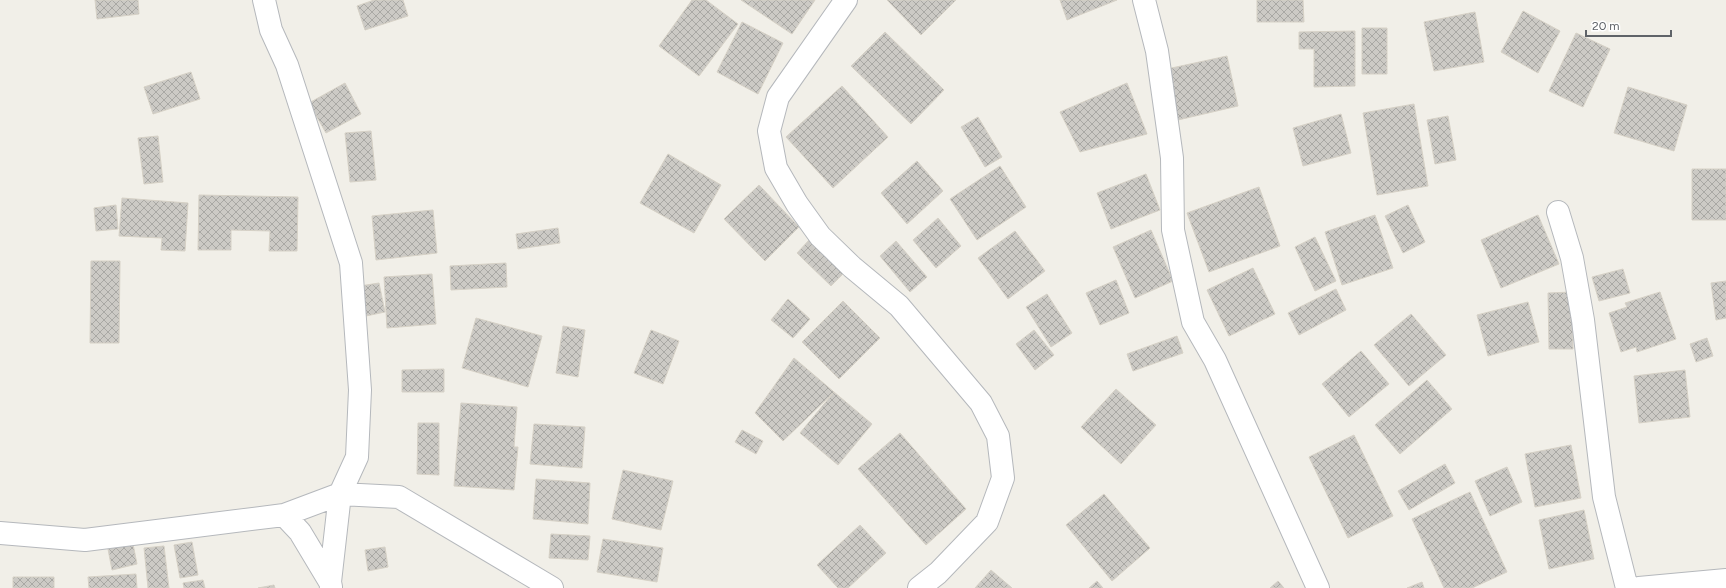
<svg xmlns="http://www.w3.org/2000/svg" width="1726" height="588" viewBox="0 0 1726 588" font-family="Figtree,sans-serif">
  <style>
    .building { fill: url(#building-cross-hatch); stroke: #d6d1c6 }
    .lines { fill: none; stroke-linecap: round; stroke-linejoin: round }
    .minor-casing { stroke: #b5b8bc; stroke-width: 24 }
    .minor { stroke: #fff; stroke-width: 22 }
  </style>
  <defs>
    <pattern id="building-cross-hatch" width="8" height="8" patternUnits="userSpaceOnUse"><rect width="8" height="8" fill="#cccac5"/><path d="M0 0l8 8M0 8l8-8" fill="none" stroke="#a9a8a4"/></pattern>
  </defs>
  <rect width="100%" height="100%" fill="#f1efe8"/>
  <!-- building -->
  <path class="building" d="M95 0H138L139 14 97 19Z
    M374 0H403L408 16 365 30 357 6Z
    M692 0H706L738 24 699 76 659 46Z
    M741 0H815L792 34Z
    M887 0H956L921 35Z
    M1060 0H1117L1067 20Z
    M1257 0H1303L1304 22H1257Z
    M1523 11 1560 31 1538 73 1501 52Z
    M1475 12 1484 62 1434 71 1424 22Z
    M742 22 783 43 758 94 717 72Z
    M1362 28H1387V74H1362Z
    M1355 31V86L1314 87V49H1299V32Z
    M885 32 944 90 911 124 851 66Z
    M1576 33 1610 49 1583 107 1549 91Z
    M1227 56 1238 106 1178 120 1167 69Z
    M191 72 200 99 153 114 144 87Z
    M345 83 361 114 326 133 309 103Z
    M1127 83 1147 134 1080 152 1060 112Z
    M842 86 888 137 833 188 786 137Z
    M1628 87 1687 105 1674 151 1614 133Z
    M1414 104 1428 186 1377 195 1363 113Z
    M1341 114 1351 153 1303 166 1293 128Z
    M1448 116 1456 160 1435 164 1427 120Z
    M978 117 1002 157 985 167 961 127Z
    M371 131 376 180 350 182 345 133Z
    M158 136 163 182 144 184 138 138Z
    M668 154 721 185 694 233 640 203Z
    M917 161 943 191 907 224 881 193Z
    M1000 166 1026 207 977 240 950 199Z
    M1692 169H1726V220H1692Z
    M1146 174 1160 210 1111 229 1097 193Z
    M759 185 799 227 765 261 724 219Z
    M1259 187 1280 246 1209 272 1187 213Z
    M199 195 298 197 297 251H269L270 231 231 230V250H198Z
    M122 198 188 203 185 251 161 250 162 238 119 236Z
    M116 205 118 229 96 231 94 208Z
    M1408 205 1425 242 1403 253 1385 216Z
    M433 210 437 253 376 260 372 216Z
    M1375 215 1393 268 1342 285 1325 232Z
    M1538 215 1559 264 1501 288 1481 240Z
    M938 218 961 246 936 268 913 240Z
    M558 228 560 243 518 249 516 234Z
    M1151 230 1173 281 1135 298 1113 247Z
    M1015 231 1045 271 1008 299 978 258Z
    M1315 237 1336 281 1315 291 1295 247Z
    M810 239 845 272 831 286 797 253Z
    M896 241 927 277 910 292 880 256Z
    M91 261H120L119 343H90Z
    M506 263 507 287 451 290 450 266Z
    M1253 268 1275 314 1229 336 1207 290Z
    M1623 269 1630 293 1599 301 1592 277Z
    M432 274 436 324 387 328 384 277Z
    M1116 280 1129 313 1100 325 1086 293Z
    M1726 281V318L1716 320 1711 283Z
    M379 283 385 312 366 316 360 286Z
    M1336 289 1346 310 1299 335 1288 313Z
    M1572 292 1573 349H1549L1548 293Z
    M1660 292 1676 339 1637 352 1636 347 1621 352 1609 313 1627 307 1625 303Z
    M1047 294 1072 333 1051 347 1026 307Z
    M788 299 810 319 793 338 771 320Z
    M843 301 880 338 839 379 802 342Z
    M1528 302 1539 342 1488 356 1477 315Z
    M1411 314 1446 355 1409 386 1374 345Z
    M476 318 542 336 528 387 462 368Z
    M563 326 585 330 578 377 556 373Z
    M651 330 679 341 663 384 634 373Z
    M1034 330 1054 355 1035 370 1016 344Z
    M1177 336 1183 353 1133 371 1127 354Z
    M1707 338 1713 356 1696 362 1690 344Z
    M1361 351 1389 384 1349 417 1322 384Z
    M794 358 834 392 783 441 755 413Z
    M444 369V392H402V370Z
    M1685 370 1690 417 1639 423 1634 376Z
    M1427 380 1452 409 1400 454 1375 425Z
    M1116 389 1156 425 1121 464 1081 427Z
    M834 392 872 424 838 465 800 433Z
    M461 403 517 407 514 447H518L514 490 454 486Z
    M418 423H439V475L417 474Z
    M534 424 585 427 582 468 530 464Z
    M742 430 763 441 756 454 735 442Z
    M900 433 966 509 926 545 858 469Z
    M1354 435 1393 516 1348 538 1309 457Z
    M1571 445 1581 498 1535 507 1525 454Z
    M1445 464 1455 483 1409 510 1398 491Z
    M1507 467 1522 502 1490 516 1475 481Z
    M623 470 673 481 661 530 612 519Z
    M536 479 590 483 588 524 533 519Z
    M1470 492 1507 572 1472 588H1444L1412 519Z
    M1104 494 1150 548 1112 581 1066 525Z
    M1584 510 1594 559 1549 569 1539 520Z
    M860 525 886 553 848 588H838L817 565Z
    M551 534 590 536 588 560 549 558Z
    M603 539 663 548 657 582 597 572Z
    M192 542 198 575 180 578 174 545Z
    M133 544 137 564 112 570 108 549Z
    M164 546 169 588H148L144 548Z
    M385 547 388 567 368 571 365 550Z
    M991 570 1012 588H975Z
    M136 574 137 588H89L88 577Z
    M13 577H54V588H13Z
    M203 580 205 588H184L183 583Z
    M1097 581 1103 588H1089Z
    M1278 581 1284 588H1270Z
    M1422 582 1424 588H1407Z
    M274 585 275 588H258Z"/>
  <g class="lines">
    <defs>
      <path id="minor" d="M264 0 271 30 287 65 351 263 360 390 357 457 340 494 330 582
        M846 0 778 97 769 131 776 168 797 204 820 236 852 267 899 306 981 403 998 436 1003 478 987 522 938 573 919 588
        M1144 0 1157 51 1172 158 1173 230 1193 322 1215 360 1318 588
        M1558 212 1572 258 1583 320 1604 497 1627 588
        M284 515 340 494 399 497 552 588
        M0 533 85 540 284 515 300 532 330 582 331 587
        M1639 588 1726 580"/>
    </defs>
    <!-- minor casing -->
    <use href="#minor" class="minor-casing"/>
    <!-- minor -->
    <use href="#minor" class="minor"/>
  </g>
  <!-- scale -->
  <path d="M1586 30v6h85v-6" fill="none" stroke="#5f6368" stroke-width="2"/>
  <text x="1592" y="30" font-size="12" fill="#5f6368" stroke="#ffffff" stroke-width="3" paint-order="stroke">20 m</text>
</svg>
